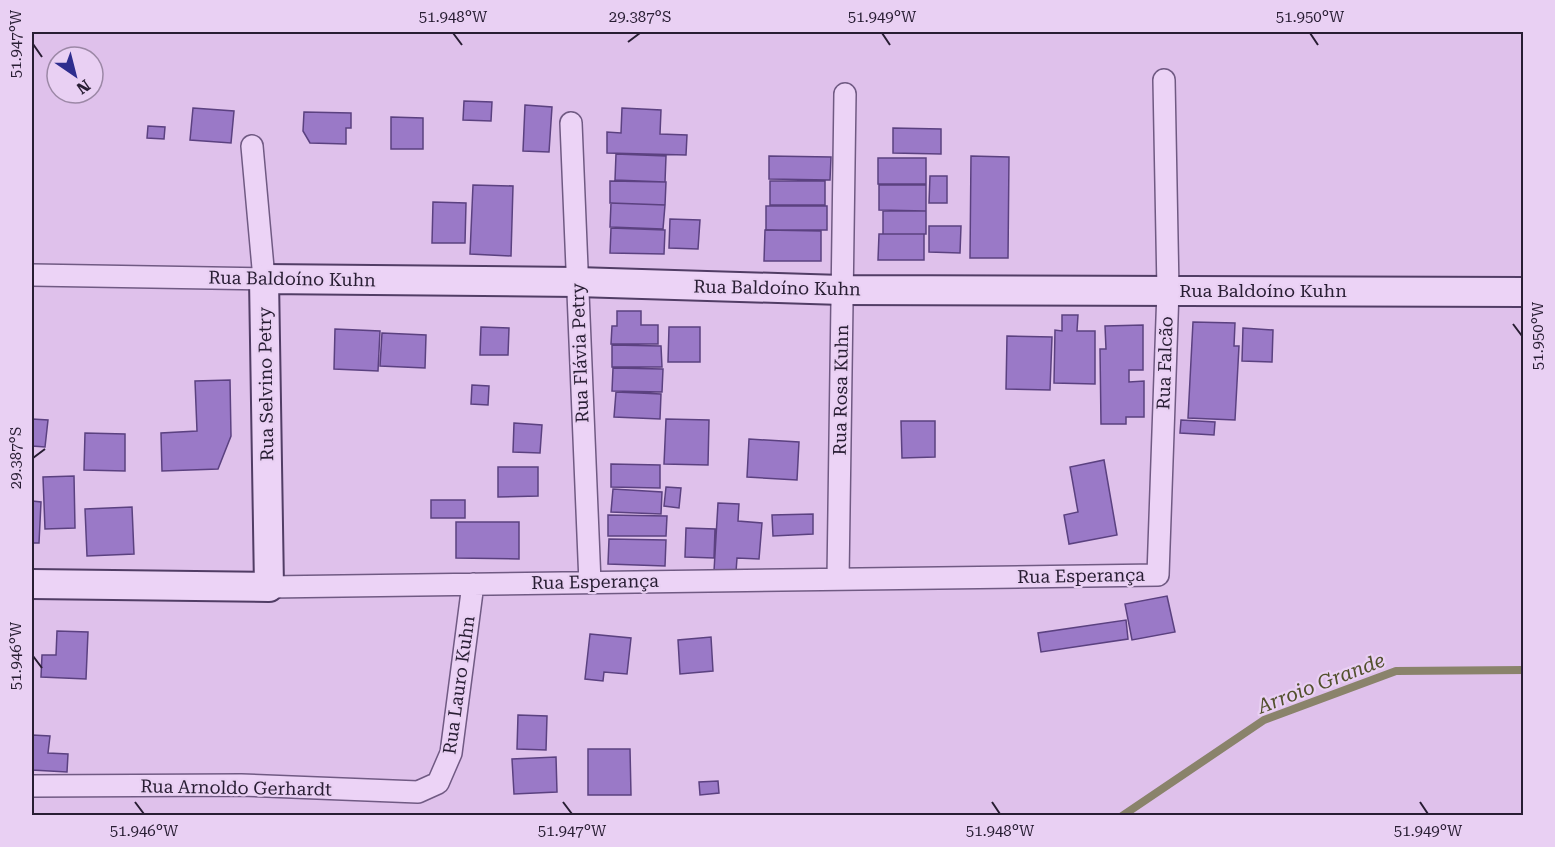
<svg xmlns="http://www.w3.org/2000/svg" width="1555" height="847" viewBox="0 0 1555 847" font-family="'Roboto Serif',serif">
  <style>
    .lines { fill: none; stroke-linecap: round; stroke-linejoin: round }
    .stream { stroke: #8a836b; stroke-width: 8 }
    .building { fill: #9a79c7; stroke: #5b4180; stroke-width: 1.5 }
    .street-casing { stroke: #705a83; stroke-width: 24 }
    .secondary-casing { stroke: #513d65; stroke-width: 32 }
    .street { stroke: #ecd3f6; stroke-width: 21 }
    .secondary { stroke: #ecd3f6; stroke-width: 28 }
    .ticks { fill: none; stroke: #281d33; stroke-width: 2 }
    .labels { text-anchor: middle; stroke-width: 4.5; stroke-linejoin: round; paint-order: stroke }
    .street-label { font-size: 18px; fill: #281d33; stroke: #e9d0f3 }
    .water-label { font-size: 20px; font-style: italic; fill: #52502d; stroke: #e9d0f3 }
    .neatline { fill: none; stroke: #281d33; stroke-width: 2 }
    .ticks-label { font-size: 15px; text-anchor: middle; fill: #281d33 }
  </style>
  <rect width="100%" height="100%" fill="#dfc1eb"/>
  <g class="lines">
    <!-- stream -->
    <path class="stream" d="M1122 816 1264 720 1396 671 1524 670"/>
  </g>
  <!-- building -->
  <path class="building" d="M464 101 492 102 491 121 463 120Z
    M525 105 552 107 549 152 523 151Z
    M193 108 234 111 231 143 190 140Z
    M622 108 661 110 660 134 687 135 686 155 607 153V132L621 133Z
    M304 112 351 113V128H346V144L310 143 303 131Z
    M391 117 423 118V149H391Z
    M148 126 165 127 164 139 147 138Z
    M893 128 941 129V154L893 153Z
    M616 154 666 156 665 182 615 180Z
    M769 156 831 157 830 180 769 179Z
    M971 156 1009 157 1008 258H970Z
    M878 158H926V184H878Z
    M930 176H947V203H929Z
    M610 181 666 182 665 205 610 203Z
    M770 181H825V205H770Z
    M473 185 513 186 511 256 470 254Z
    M879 185H926V211L879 210Z
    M433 202 466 203 465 243H432Z
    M611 203 665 205 663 229 610 227Z
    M766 206H827V230H766Z
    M883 211H926V234H883Z
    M670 219 700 220 698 249 669 248Z
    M929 226H961L960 253 929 252Z
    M611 228 665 230 664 254 610 253Z
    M765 230 821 231V261H764Z
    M879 234H924V260H878Z
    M617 311H641V325H658V344H611L612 326H617Z
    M1062 315H1078L1077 331H1095V384L1054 383 1055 330 1062 331Z
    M1193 322 1235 323 1234 346H1239L1235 420 1188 418Z
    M1143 325V370H1129V382L1144 381V417H1126V424H1101L1100 349H1106L1105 326Z
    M481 327 509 328 508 355H480Z
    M669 327H700V362H668Z
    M1243 328 1273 330 1272 362 1242 361Z
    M335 329 380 331 378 371 334 369Z
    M382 333 426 335 425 368 380 366Z
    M1007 336 1052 337 1050 390 1006 389Z
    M612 345 661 346 662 367H612Z
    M613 368 663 369 662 392 612 391Z
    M230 380 231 436 218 469 162 471 161 433 197 431 195 381Z
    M472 385 489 386 488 405 471 404Z
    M616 392 661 394 660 419 614 417Z
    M32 419 48 420 45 447 32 446Z
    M666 419 709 420 708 465 664 464Z
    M1181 420 1215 422 1214 435 1180 433Z
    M901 421H935V457L902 458Z
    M514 423 542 425 540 453 513 452Z
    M85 433 125 434V471L84 470Z
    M749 439 799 442 797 480 747 477Z
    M1104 460 1117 535 1069 544 1064 515 1078 512 1070 467Z
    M611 464 660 465V488L611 487Z
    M498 467H538V496L498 497Z
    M74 476 75 528 45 529 43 477Z
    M666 487 681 488 679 508 664 506Z
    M613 489 662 492 661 514 611 512Z
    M431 500H465V518H431Z
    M32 501 41 502 39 543H32Z
    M718 503 739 504 738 521 762 523 759 559 737 558 736 572 714 571Z
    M132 507 134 554 87 556 85 509Z
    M813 514V534L773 536 772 515Z
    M608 515 667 516 666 536H608Z
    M456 522H519V559L456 558Z
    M686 528 715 529 714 558 685 557Z
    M609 539 666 540 665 566 608 564Z
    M1167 596 1175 632 1132 640 1125 604Z
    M1126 620 1128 639 1041 652 1038 633Z
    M57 631 88 632 86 679 41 677 42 655H56Z
    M590 634 631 638 627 674 604 672 603 681 585 679Z
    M711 637 713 671 680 674 678 640Z
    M518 715 547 716 546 750 517 749Z
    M32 735 50 736 48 753 68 754 67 772 32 770Z
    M588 749H630L631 795H588Z
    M556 757 557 792 514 794 512 759Z
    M718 781 719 793 700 795 699 782Z"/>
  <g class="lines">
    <defs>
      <path id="street" d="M571 123 590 583
        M32 275 264 279 252 146
        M838 579 845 94
        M269 587 1158 575 1168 290 1164 80
        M32 786 241 785 418 792 438 783 451 753 473 584"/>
      <path id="secondary" d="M32 584 269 587 264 279 577 282 842 290 1524 292"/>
    </defs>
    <!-- street casing -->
    <use href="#street" class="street-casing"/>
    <!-- secondary casing -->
    <use href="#secondary" class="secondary-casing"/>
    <!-- street -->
    <use href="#street" class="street"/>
    <!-- secondary -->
    <use href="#secondary" class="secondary"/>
  </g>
  <!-- ticks -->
  <path class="ticks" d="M453 33 462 45M882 33 890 45M1310 33 1318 45M628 42 640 33M33 44 42 57M1513 324 1522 336M33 458 45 449M33 656 42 668M135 802 144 814M563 802 572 814M992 802 1000 814M1420 802 1428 814"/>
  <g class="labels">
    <!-- street labels -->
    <g class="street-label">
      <text transform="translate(292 279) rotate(1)" y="6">Rua Baldoíno Kuhn</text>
      <text transform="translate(777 288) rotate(1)" y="6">Rua Baldoíno Kuhn</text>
      <text x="1263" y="297">Rua Baldoíno Kuhn</text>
      <text transform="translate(580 353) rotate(-92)" y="6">Rua Flávia Petry</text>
      <text transform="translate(1165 363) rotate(-88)" y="6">Rua Falcão</text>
      <text transform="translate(266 384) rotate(-91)" y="6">Rua Selvino Petry</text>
      <text transform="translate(841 390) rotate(-89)" y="6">Rua Rosa Kuhn</text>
      <text transform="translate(1081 576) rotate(-1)" y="6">Rua Esperança</text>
      <text transform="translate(595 582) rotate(-1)" y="6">Rua Esperança</text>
      <text transform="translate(459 685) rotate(-82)" y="6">Rua Lauro Kuhn</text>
      <text transform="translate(236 788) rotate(1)" y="6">Rua Arnoldo Gerhardt</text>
    </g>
    <!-- water labels -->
    <g class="water-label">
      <text transform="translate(1321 683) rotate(-21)" y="7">Arroio Grande</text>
    </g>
  </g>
  <!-- border -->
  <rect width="1555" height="847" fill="none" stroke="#e9d0f3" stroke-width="66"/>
  <!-- north arrow -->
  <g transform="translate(75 75) rotate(145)"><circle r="28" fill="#e9d0f3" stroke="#9c88a6" stroke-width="1.5"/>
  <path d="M0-4.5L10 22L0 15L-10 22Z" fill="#2e2d8e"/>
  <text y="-9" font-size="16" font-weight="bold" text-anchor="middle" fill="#281d33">N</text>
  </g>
  <rect x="33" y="33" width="1489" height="781" class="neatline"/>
  <g class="ticks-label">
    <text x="453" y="22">51.948°W</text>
    <text x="640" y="22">29.387°S</text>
    <text x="882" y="22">51.949°W</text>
    <text x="1310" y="22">51.950°W</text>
    <text transform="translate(16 44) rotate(-90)" y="5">51.947°W</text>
    <text transform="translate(1538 336) rotate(-90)" y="5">51.950°W</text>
    <text transform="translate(16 458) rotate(-90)" y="5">29.387°S</text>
    <text transform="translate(16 656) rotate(-90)" y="5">51.946°W</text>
    <text x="144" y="836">51.946°W</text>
    <text x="572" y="836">51.947°W</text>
    <text x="1000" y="836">51.948°W</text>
    <text x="1428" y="836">51.949°W</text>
  </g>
</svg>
